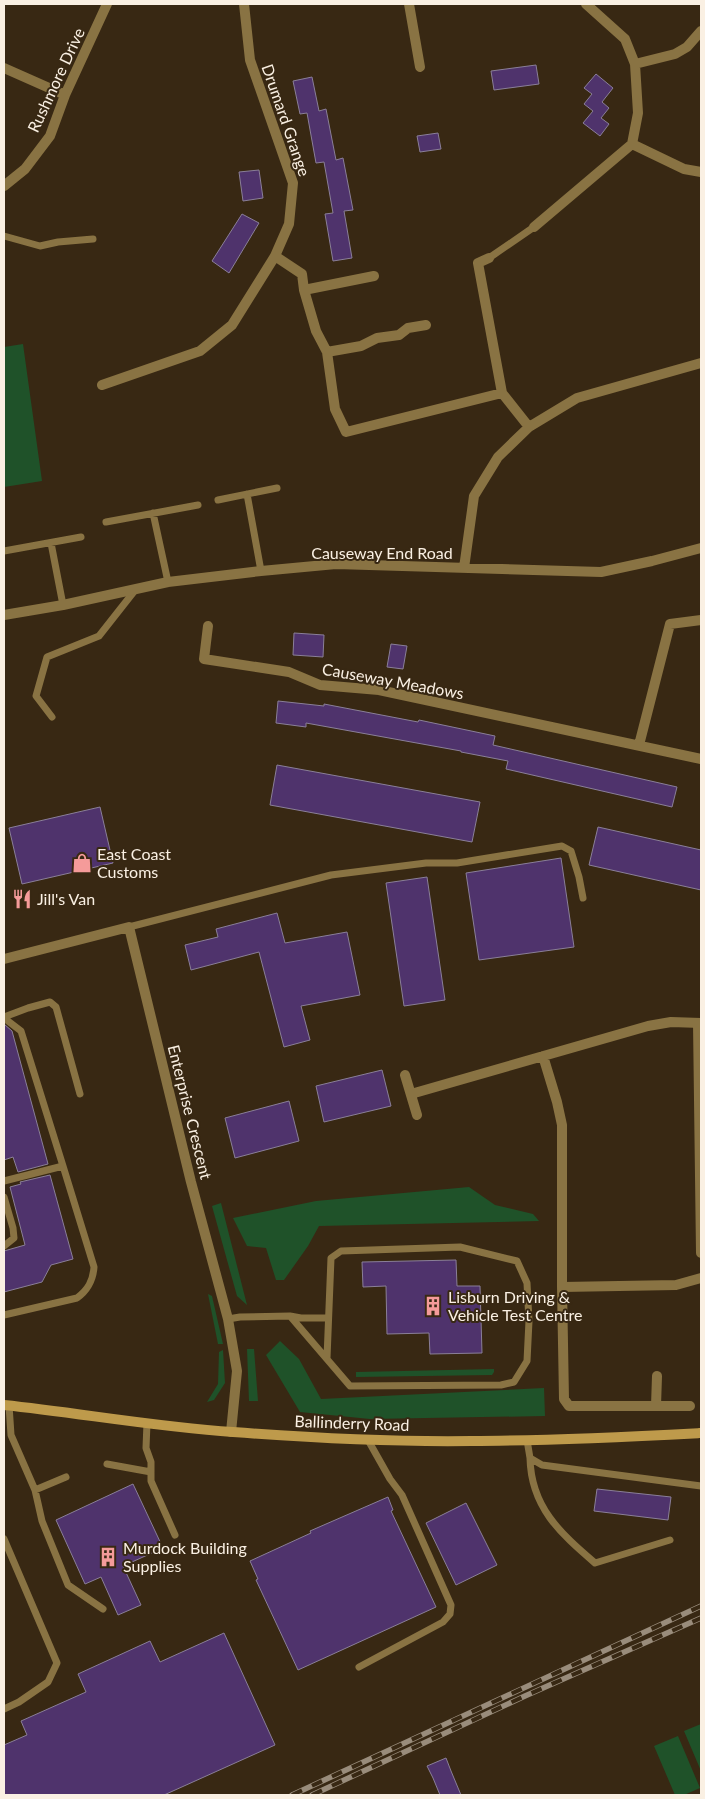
<svg xmlns="http://www.w3.org/2000/svg" width="705" height="1799" viewBox="0 0 705 1799" font-family="Lato,sans-serif">
  <style>
    .green { fill: #1f5229 }
    .building { fill: #4f336c; stroke: #8a7f98 }
    .lines { fill: none; stroke-linecap: round; stroke-linejoin: round }
    .lane { stroke: #897343; stroke-width: 7 }
    .street { stroke: #897343; stroke-width: 10 }
    .secondary { stroke: #be9a4b; stroke-width: 10 }
    .rail-casing { stroke: #998c7b; stroke-width: 5.5 }
    .rail { stroke: #382813; stroke-width: 4; stroke-dasharray: 11; stroke-linecap: butt }
    .labels { text-anchor: middle; stroke-width: 4; stroke-linejoin: round; paint-order: stroke }
    .street-label { font-size: 16px; fill: #faf0e3; stroke: #382813 }
    .poi-label { font-size: 16px; fill: #faf0e3; stroke: #382813; text-anchor: start }
  </style>
  <rect width="100%" height="100%" fill="#382813"/>
  <!-- green -->
  <path class="green" d="M23 344 42 481 4 487V347Z
    M469 1187 495 1205 533 1214 539 1221 319 1226 308 1246 284 1280H276L266 1248 247 1246 233 1218 316 1201Z
    M221 1203 247 1305 237 1296 212 1206Z
    M208 1294 212 1296 223 1344H218Z
    M280 1341 299 1359 321 1399 544 1388 545 1416 370 1419 300 1412 266 1355Z
    M247 1349H254L258 1401H249Z
    M223 1350 225 1383 214 1400 207 1402 218 1384 219 1352Z
    M494 1369V1372L492 1375 356 1377V1372Z
    M701 1724V1771L684 1731Z
    M678 1736 700 1788 684 1795H675L654 1746Z"/>
  <!-- building -->
  <path class="building" d="M536 65 539 84 494 90 491 71Z
    M596 74 613 88 602 102 609 108 601 118 609 124 600 136 583 123 593 111 584 104 592 94 584 88Z
    M312 77 319 111 326 109 336 160 343 158 353 210 344 211 352 258 333 261 325 214 333 213 324 162 316 163 307 113 300 114 293 81Z
    M438 133 441 149 420 152 417 136Z
    M259 170 263 198 243 201 239 172Z
    M242 214 259 223 229 273 212 261Z
    M294 633 324 635 323 657 293 655Z
    M391 644 407 646 403 669 387 667Z
    M278 701 324 706V704L418 722 419 720 495 736 493 745 677 787 672 807 506 769 508 761 461 752V751L306 723V727L276 723Z
    M277 765 480 802 472 842 270 805Z
    M100 807 113 863 22 884 9 828Z
    M598 827 701 850V890L589 865Z
    M561 858 574 947 479 960 466 873Z
    M427 877 445 1000 404 1006 386 883Z
    M277 913 285 943 347 932 360 995 301 1006 310 1040 284 1047 259 952 191 970 185 945 218 937 216 929Z
    M4 1024 12 1031 48 1164 18 1172 13 1157 4 1160Z
    M382 1070 391 1106 324 1122 316 1086Z
    M289 1101 299 1141 235 1158 225 1118Z
    M50 1175 73 1259 51 1265 42 1282 4 1292V1251L25 1245 10 1187 21 1184 20 1182Z
    M456 1260 457 1286H480L482 1353 430 1354 429 1333 387 1334 386 1286 363 1287 362 1262Z
    M133 1484 163 1548 123 1566 141 1605 118 1615 101 1577 85 1584 56 1520Z
    M597 1489 671 1497 668 1520 594 1511Z
    M388 1497 393 1510 391 1511 436 1607 298 1670 256 1580 258 1579 250 1561 311 1533 310 1531Z
    M466 1503 497 1565 456 1585 426 1523Z
    M224 1633 275 1745 164 1795H4V1745L27 1735 21 1721 86 1692 78 1674 150 1641 160 1662Z
    M446 1758 451 1771 461 1795H440L433 1778 427 1766Z"/>
  <g class="lines">
    <!-- lane -->
    <path class="lane" d="M4 236 40 246 58 242 93 239
      M489 258 534 227
      M247 494 261 571
      M218 500 277 488
      M153 513 168 582
      M106 522 198 505
      M51 543 63 605
      M4 551 81 537
      M52 717 36 696 47 657 99 636 136 589
      M129 927 331 875 426 863H457L562 846 571 851 579 877 583 898
      M4 1017 28 1008 50 1002 56 1007 80 1094
      M4 1018 21 1031 63 1166 4 1181
      M4 1197 13 1228 14 1238 4 1246
      M4 1315 77 1298C88 1290 93 1281 94 1267L63 1166
      M228 1319 240 1317 290 1316
      M327 1358 331 1258 341 1251 460 1247 517 1261 527 1283 529 1321 527 1361 514 1382 501 1385 350 1386 290 1316 301 1318H328
      M9 1405 11 1435 35 1490 42 1521 68 1585 103 1609
      M147 1423 146 1448 151 1462V1481L175 1535
      M527 1440 530 1458 542 1465 701 1486
      M530 1458C531 1507 560 1533 595 1563L670 1540
      M107 1464 151 1472
      M35 1490 66 1477
      M4 1539 57 1663 48 1682 19 1702 4 1709
      M359 1667 443 1622 450 1614 451 1605 402 1495 390 1479 368 1440"/>
    <!-- street -->
    <path class="street" d="M409 4 420 67
      M635 64 675 54 687 47 701 31
      M4 68 65 95
      M632 144 684 169 701 172
      M4 186 25 169 50 136 65 95 107 4
      M534 227 632 144 638 113 635 64 625 39 586 4
      M275 256 302 274 304 290 316 331 327 352 335 409 346 432 502 393
      M489 258 478 263 502 393 529 427
      M304 290 374 276
      M327 352 361 346 377 338 399 335 408 328 426 325
      M102 385 200 351 232 325 275 256 289 224 293 183 250 60 244 4
      M464 568 474 496 498 457 529 427 577 398 701 363
      M4 615 63 605 168 582 261 571 336 564 601 572 652 561 701 548
      M208 626 204 659 289 672 320 685 379 690 701 759
      M639 745 670 624 701 620
      M4 959 129 927 191 1182 228 1319 237 1371 231 1432
      M698 1023 701 1253
      M543 1056 557 1102 562 1125V1287L564 1399 569 1406H690
      M405 1075 417 1115
      M411 1094 648 1026 671 1022 701 1023
      M562 1287 676 1285 701 1278
      M656 1406 657 1376"/>
    <!-- secondary -->
    <path class="secondary" d="M4 1405C80 1413 156 1427 233 1432 312 1438 391 1442 471 1441 548 1441 624 1437 701 1433"/>
    <defs>
      <path id="rail" d="M292 1795 701 1606
        M312 1795 525 1696 701 1618"/>
    </defs>
    <!-- rail casing -->
    <use href="#rail" class="rail-casing"/>
    <!-- rail -->
    <use href="#rail" class="rail"/>
  </g>
  <!-- icons -->
  <defs>
    <symbol id="shop-bare" viewBox="-9 -9 18 18"><path d="M-5-2.5h2.3a2.7 3.5 0 0 1 5.4 0H5L5.5 6h-11ZM-1.5-2.5h3a1.5 2.3 0 0 0-3 0Z" fill="#f59b9a" stroke="#382813" stroke-width="2.5" paint-order="stroke"/></symbol>
    <symbol id="restaurant-bare" viewBox="-9 -9 18 18"><path d="M-5-6h1v4h1v-4h1v4h1v-4h1v5L-1.5 .5V6h-2V.5L-5-1ZM5-6V6H3V1.5H1.5Q1.5-4 5-6Z" fill="#f59b9a" stroke="#382813" stroke-width="2.5" paint-order="stroke"/></symbol>
    <symbol id="building-bare" viewBox="-9 -9 18 18"><path d="M-4-6H4V6H1V3H-1V6H-4ZM-2.5-4.3h1.7v1.8h-1.7ZM.8-4.3h1.7v1.8H.8ZM-2.5-1h1.7V.8h-1.7ZM.8-1h1.7V.8H.8Z" fill="#f59b9a" stroke="#382813" stroke-width="2.5" paint-order="stroke"/></symbol>
  </defs>
  <g fill-rule="evenodd">
    <use href="#shop-bare" x="68" y="849" width="28" height="28"/>
    <use href="#restaurant-bare" x="8" y="885" width="28" height="28"/>
    <use href="#building-bare" x="419" y="1292" width="28" height="28"/>
    <use href="#building-bare" x="94" y="1543" width="28" height="28"/>
  </g>
  <g class="labels">
    <!-- street labels -->
    <g class="street-label">
      <text transform="translate(56 80) rotate(-65)" y="6">Rushmore Drive</text>
      <text transform="translate(286 120) rotate(71)" y="6">Drumard Grange</text>
      <text x="382" y="559">Causeway End Road</text>
      <text transform="translate(393 681) rotate(10)" y="6">Causeway Meadows</text>
      <text transform="translate(190 1112) rotate(76)" y="6">Enterprise Crescent</text>
      <text transform="translate(352 1423) rotate(2)" y="6">Ballinderry Road</text>
    </g>
    <!-- poi labels -->
    <g class="poi-label">
      <text x="97" y="860">East Coast<tspan x="97" dy="18">Customs</tspan></text>
      <text x="37" y="905">Jill's Van</text>
      <text x="448" y="1303">Lisburn Driving &amp;<tspan x="448" dy="18">Vehicle Test Centre</tspan></text>
      <text x="123" y="1554">Murdock Building<tspan x="123" dy="18">Supplies</tspan></text>
    </g>
  </g>
  <!-- border -->
  <rect width="705" height="1799" fill="none" stroke="#faf0e3" stroke-width="10"/>
</svg>
